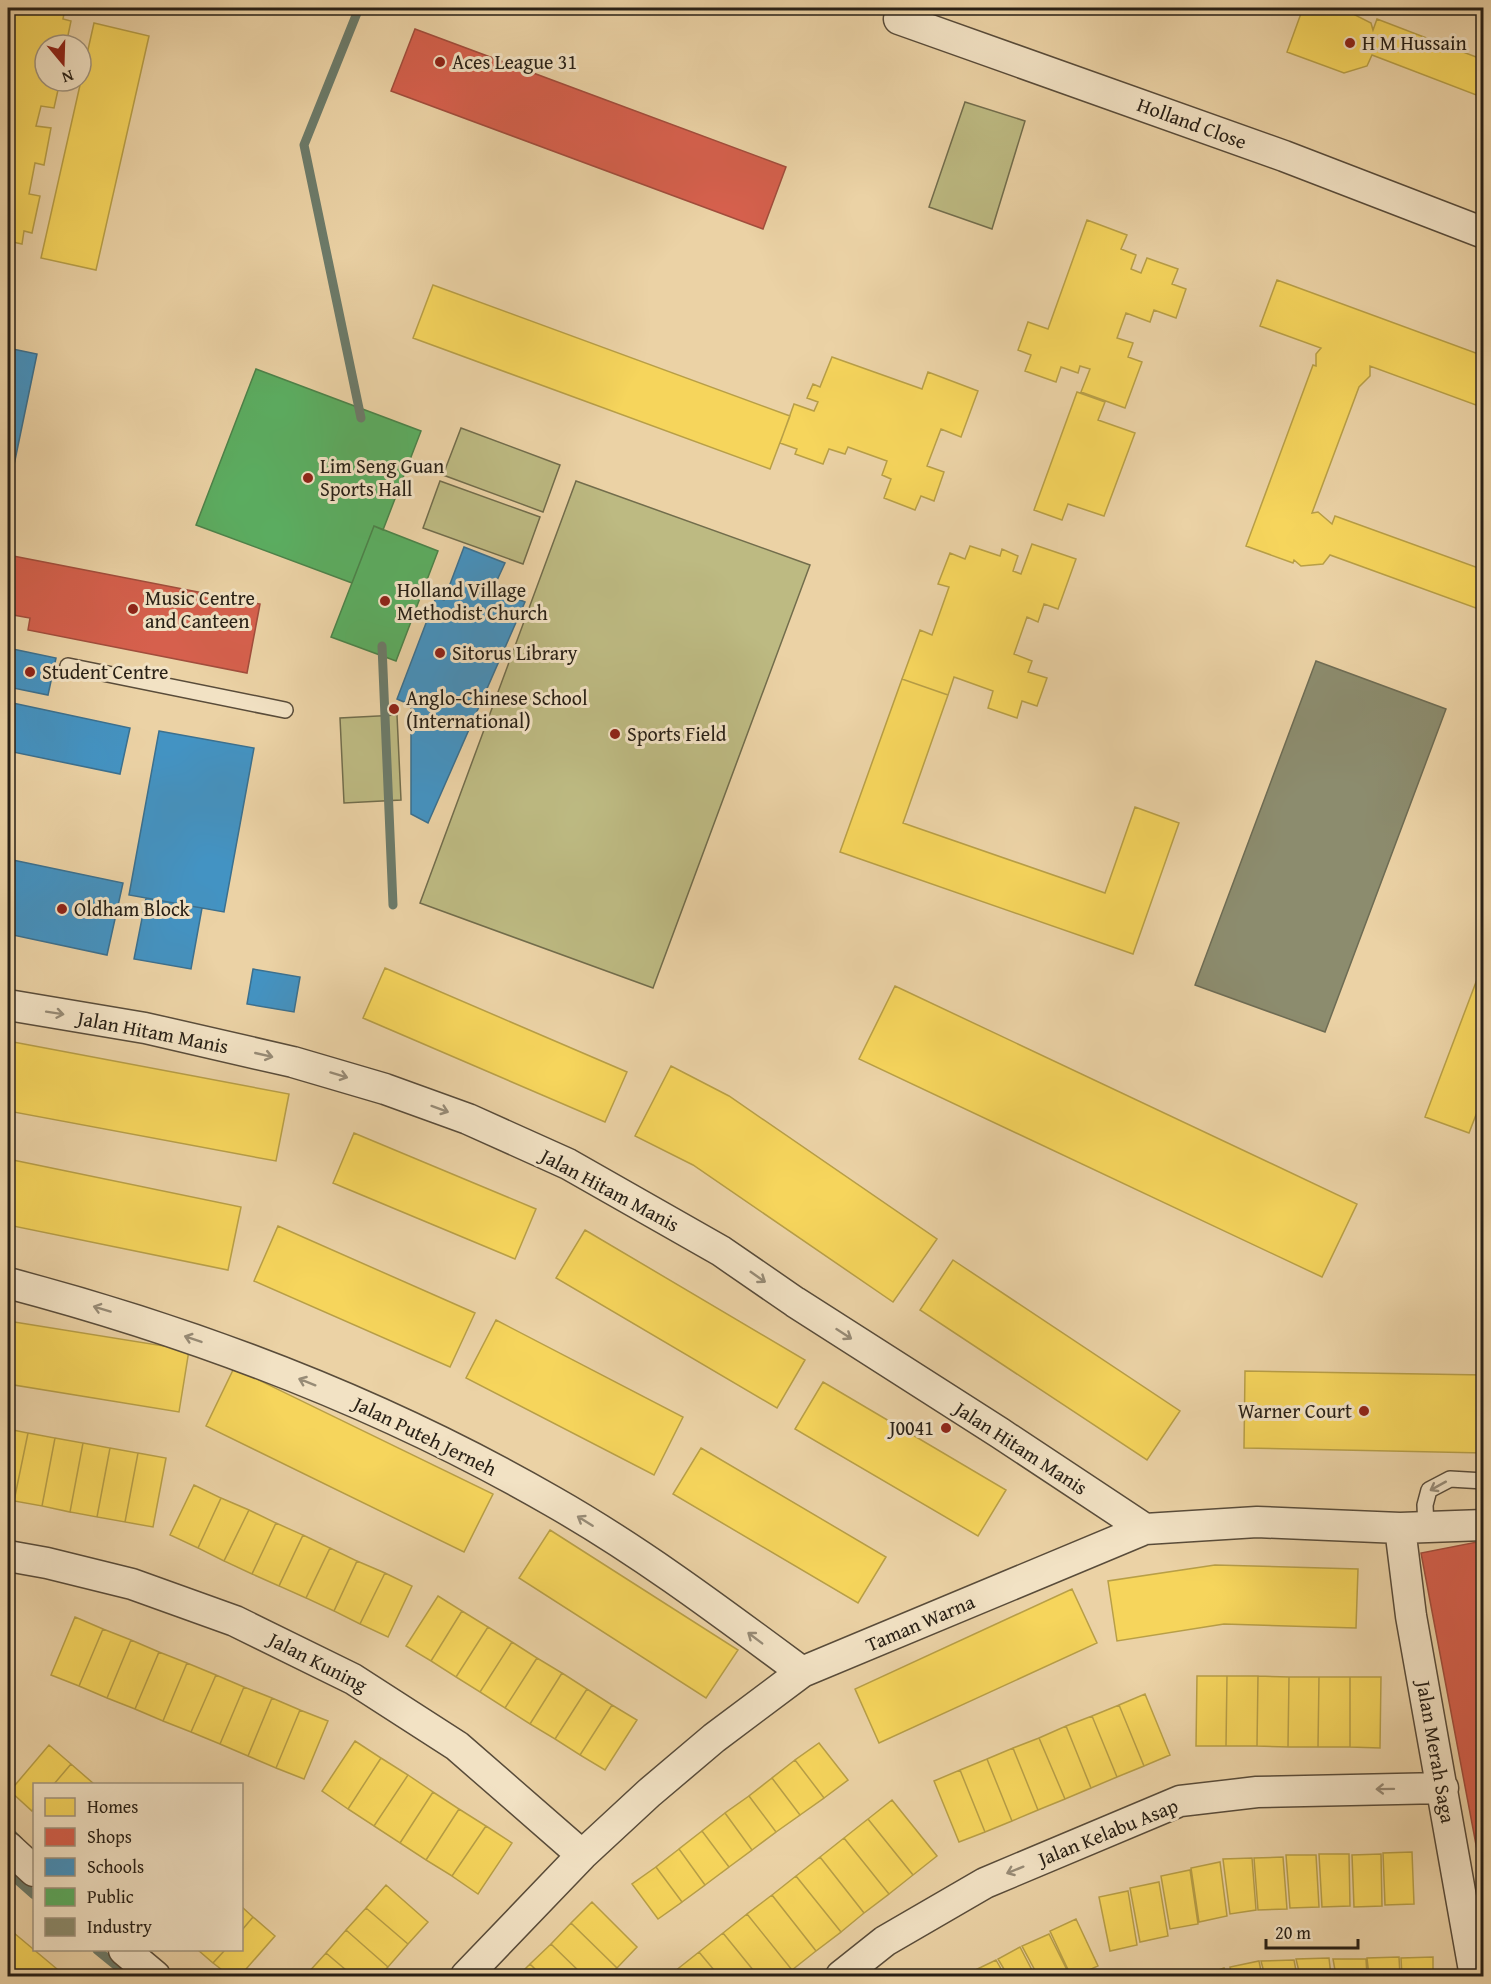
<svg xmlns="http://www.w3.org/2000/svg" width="1491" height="1984" viewBox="0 0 1491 1984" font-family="'Gentium Book Plus',serif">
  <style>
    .green { fill: #bdba82; stroke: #726d4c; stroke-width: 1.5 }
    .homes { fill: #f6d55c; stroke: #b89f47; stroke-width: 1.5 }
    .shops { fill: #d6604d; stroke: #a24d3c; stroke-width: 1.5 }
    .schools { fill: #4393c3; stroke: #3b708f; stroke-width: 1.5 }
    .public { fill: #5aae61; stroke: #4b834a; stroke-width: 1.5 }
    .industry { fill: #8c8c6e; stroke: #6e6c54; stroke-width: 1.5 }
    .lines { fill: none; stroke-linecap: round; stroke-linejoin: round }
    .stream { stroke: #6c7b6a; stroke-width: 9 }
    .service-casing { stroke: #594c3a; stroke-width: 18 }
    .minor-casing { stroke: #594c3a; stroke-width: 33 }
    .service { stroke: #f2e2c4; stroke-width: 15 }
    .minor { stroke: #f2e2c4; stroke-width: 30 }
    .oneway { stroke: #978b76 }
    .poi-dot { fill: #8f2418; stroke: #f2e2c4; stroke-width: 2 }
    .labels { text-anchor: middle; stroke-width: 6; stroke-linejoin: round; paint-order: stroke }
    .poi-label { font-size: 20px; fill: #282016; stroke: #f2e2c4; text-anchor: start }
    .street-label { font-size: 20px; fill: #282016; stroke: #f2e2c4 }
  </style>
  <rect width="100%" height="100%" fill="#ebd2a5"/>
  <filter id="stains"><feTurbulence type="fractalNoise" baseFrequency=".00333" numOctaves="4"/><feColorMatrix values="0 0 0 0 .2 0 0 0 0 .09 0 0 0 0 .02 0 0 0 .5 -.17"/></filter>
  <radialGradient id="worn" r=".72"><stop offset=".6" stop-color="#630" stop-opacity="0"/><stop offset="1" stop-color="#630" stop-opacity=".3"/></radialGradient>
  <!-- green -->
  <path class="green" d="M965 102 1025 121 992 229 929 207Z
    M461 428 560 465 543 512 443 475Z
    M440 481 540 517 523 564 423 528Z
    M576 481 810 565 653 988 420 903Z
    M397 715 401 800 344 803 340 718Z"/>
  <!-- homes -->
  <path class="homes" d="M8 8H65L63 19 71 21 66 45H45V81H60L54 108 41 106 36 126 51 128 44 165 35 163 29 194 40 196 32 233 24 231 22 244 8 241Z
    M1303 8H1358L1355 15 1371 23 1373 30 1377 19 1484 60V98L1372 55 1367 66 1344 73 1287 52Z
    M94 23 149 36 96 270 41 258Z
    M1087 220 1127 235 1121 249 1136 255 1131 269 1141 273 1147 258 1178 269 1172 284 1186 289 1176 318 1154 310 1150 322 1126 313 1117 338 1133 343 1128 357 1142 362 1125 408 1081 392 1090 369 1080 366 1078 373 1061 367 1056 382 1025 371 1031 355 1018 350 1028 322 1048 329Z
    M1277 280 1484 356V408L1370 366V376L1359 387 1312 513 1318 512 1332 524 1335 516 1484 570V611L1330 555 1323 564 1301 566 1294 560 1293 563 1246 546 1313 365 1316 366V354L1321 348 1260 326Z
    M433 285 790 416 770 469 413 338Z
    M832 357 922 389 928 372 978 391 961 437 941 429 927 466 944 472 934 501 921 496 915 510 884 498 891 479 882 475 887 461 848 447 845 454 829 449 823 464 795 454 797 449 780 443 794 404 814 411 818 402 807 398 813 384 820 387Z
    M1077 392 1105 402 1098 420 1135 433 1104 516 1068 504 1062 520 1034 510Z
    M1032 544 1076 559 1058 609 1044 604 1038 622 1027 617 1014 654 1032 661 1028 672 1047 678 1037 706 1022 701 1017 718 988 708 993 691 954 677 948 695 902 679 920 630 932 635 949 587 938 584 950 553 965 559 970 546 1000 556 1002 549 1018 556 1013 571 1021 574Z
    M902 679 948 695 903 823 1105 893 1135 807 1179 823 1133 954 840 852Z
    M1484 961V1094L1469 1133 1425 1117Z
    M385 968 627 1072 605 1122 363 1018Z
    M895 986 1357 1204 1322 1277 859 1059Z
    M8 1041 289 1094 276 1161 8 1111Z
    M671 1066 729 1096 937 1239 893 1302 693 1165 635 1136Z
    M354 1133 536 1209 515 1259 333 1183Z
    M8 1159 241 1207 228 1270 8 1225Z
    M278 1226 475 1313 450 1367 254 1281Z
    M585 1230 805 1360 777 1408 556 1278Z
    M953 1260 1180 1411 1147 1460 920 1310Z
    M496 1320 683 1417 654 1475 466 1378Z
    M8 1321 189 1350 179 1412 8 1384Z
    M234 1368 493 1494 464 1552 206 1426Z
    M1245 1371 1484 1375V1453L1244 1448Z
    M823 1382 1006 1490 978 1536 795 1429Z
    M8 1429 28 1433 14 1501 8 1500Z
    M28 1433 55 1438 42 1506 14 1501Z
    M55 1438 83 1443 70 1512 42 1506Z
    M83 1443 110 1448 97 1517 70 1512Z
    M110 1448 138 1453 125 1522 97 1517Z
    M701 1448 886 1557 858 1603 673 1494Z
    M138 1453 166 1458 153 1527 125 1522Z
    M194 1485 221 1498 198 1548 170 1535Z
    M221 1498 249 1510 224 1561 198 1548Z
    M249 1510 276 1523 252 1574 224 1561Z
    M276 1523 303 1535 279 1586 252 1574Z
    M550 1530 738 1650 706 1698 519 1578Z
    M303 1535 330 1548 306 1598 279 1586Z
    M330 1548 357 1561 334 1611 306 1598Z
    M357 1561 385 1573 360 1624 334 1611Z
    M1215 1565 1358 1569 1356 1628 1224 1624 1117 1641 1108 1581Z
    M385 1573 412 1586 388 1637 360 1624Z
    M1072 1589 1097 1643 879 1743 855 1689Z
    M438 1596 462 1611 431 1661 406 1646Z
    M462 1611 488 1627 456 1677 431 1661Z
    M75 1617 103 1629 79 1686 51 1675Z
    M488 1627 512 1642 480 1692 456 1677Z
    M103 1629 131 1640 107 1698 79 1686Z
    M131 1640 159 1652 135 1709 107 1698Z
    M512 1642 537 1658 505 1708 480 1692Z
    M159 1652 187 1663 163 1721 135 1709Z
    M537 1658 562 1673 530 1724 505 1708Z
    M187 1663 216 1675 191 1732 163 1721Z
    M562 1673 587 1689 555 1739 530 1724Z
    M216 1675 244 1687 220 1744 191 1732Z
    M1197 1676H1227L1226 1746H1196Z
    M1227 1676H1258L1257 1746H1226Z
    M1258 1676 1289 1677 1288 1747 1257 1746Z
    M1289 1677H1319L1318 1747H1288Z
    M1319 1677H1350V1747H1318Z
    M1350 1677H1381L1380 1748 1350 1747Z
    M244 1687 272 1698 248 1756 220 1744Z
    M587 1689 612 1705 580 1755 555 1739Z
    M1145 1694 1170 1755 1144 1766 1119 1705Z
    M272 1698 300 1710 276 1768 248 1756Z
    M612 1705 637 1720 605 1770 580 1755Z
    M1119 1705 1144 1766 1117 1777 1092 1716Z
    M300 1710 328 1721 304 1779 276 1768Z
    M1092 1716 1117 1777 1091 1788 1066 1726Z
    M1066 1726 1091 1788 1065 1799 1039 1738Z
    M1039 1738 1065 1799 1038 1810 1013 1748Z
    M355 1741 381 1758 348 1809 322 1791Z
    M819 1743 848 1780 824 1798 795 1760Z
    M49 1745 71 1764 54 1784H34V1808L32 1811 10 1791Z
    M1013 1748 1038 1810 1012 1821 987 1759Z
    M381 1758 408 1775 374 1826 348 1809Z
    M987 1759 1012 1821 985 1832 960 1770Z
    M795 1760 824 1798 800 1815 772 1778Z
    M71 1764 94 1784H54Z
    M960 1770 985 1832 959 1842 934 1781Z
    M408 1775 433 1792 400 1843 374 1826Z
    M772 1778 800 1815 776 1832 749 1796Z
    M433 1792 459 1809 426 1860 400 1843Z
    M749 1796 776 1832 752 1850 725 1813Z
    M892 1800 937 1856 913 1875 868 1819Z
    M459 1809 486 1826 452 1876 426 1860Z
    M725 1813 752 1850 729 1867 702 1831Z
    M868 1819 913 1875 889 1894 844 1838Z
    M486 1826 512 1843 478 1894 452 1876Z
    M702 1831 729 1867 705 1885 679 1849Z
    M844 1838 889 1894 864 1913 820 1857Z
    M679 1849 705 1885 682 1902 656 1867Z
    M1412 1852 1414 1904 1385 1905 1383 1853Z
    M1319 1854H1349L1350 1906 1322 1907Z
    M1381 1854 1382 1906 1354 1907 1352 1855Z
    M1286 1855H1316L1319 1907 1290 1908Z
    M820 1857 864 1913 841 1932 796 1876Z
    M1283 1857 1287 1909 1258 1910 1254 1858Z
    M1252 1858 1256 1910 1230 1914 1223 1859Z
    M1220 1862 1227 1916 1199 1922 1191 1868Z
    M656 1867 682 1902 658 1919 632 1884Z
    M1190 1870 1198 1924 1170 1929 1161 1876Z
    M796 1876 841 1932 816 1951 772 1895Z
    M1159 1882 1168 1936 1140 1942 1130 1888Z
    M386 1885 428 1922 408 1944 366 1908Z
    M1128 1891 1137 1945 1110 1951 1099 1897Z
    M772 1895 816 1951 792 1970 747 1914Z
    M592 1902 637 1947 617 1968 571 1923Z
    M242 1907 253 1917 242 1930Z
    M366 1908 408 1944 388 1967 346 1930Z
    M747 1914 792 1970 784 1976H758L723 1933Z
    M253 1917 275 1936 240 1976H230L213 1963 225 1950H242V1930Z
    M1076 1919 1098 1966 1076 1976H1071L1050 1931Z
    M571 1923 617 1968 608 1976H584L551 1944Z
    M8 1928 57 1969 51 1976H8Z
    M346 1930 388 1967 379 1976H353L326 1953Z
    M723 1933 758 1976H719L699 1952Z
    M1049 1934 1070 1976H1038L1022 1946Z
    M551 1944 584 1976H542L530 1964Z
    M1020 1947 1035 1976H1008L998 1959Z
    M198 1950H225L213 1963Z
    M699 1952 719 1976H679L675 1971Z
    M326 1953 353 1976 306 1975Z
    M1399 1957 1400 1976H1369L1367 1958Z
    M1433 1957V1976H1402L1401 1958Z
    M1329 1958 1331 1976H1300L1296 1959Z
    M1333 1959H1366L1367 1976H1336Z
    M996 1960 1005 1976H972L969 1973Z
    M1294 1960 1297 1976H1265L1261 1961Z
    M1259 1961 1262 1976H1232L1230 1967Z
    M530 1964 542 1976H518Z
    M1224 1968 1226 1976H1201Z"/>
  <!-- shops -->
  <path class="shops" d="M415 29 786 167 763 229 391 91Z
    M8 555 260 604 247 673 28 630 30 618 8 614Z
    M1482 1541 1484 1549V1887L1421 1553Z"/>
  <!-- schools -->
  <path class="schools" d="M8 348 37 354 8 494Z
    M464 547 505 563 493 589 525 602 428 823 411 814V705L397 699 436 597 444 600Z
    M8 648 56 658 48 695 8 687Z
    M8 702 130 728 120 774 8 751Z
    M159 731 254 748 224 912 129 895Z
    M8 859 123 883 107 955 8 934Z
    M146 898 202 908 191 969 134 959Z
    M253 969 300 977 294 1012 247 1004Z"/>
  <!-- public -->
  <path class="public" d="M256 369 421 431 383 530 374 526 352 583 196 525Z
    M374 526 438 551 396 661 331 637Z"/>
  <!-- industry -->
  <path class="industry" d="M1316 661 1446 709 1325 1032 1195 985Z"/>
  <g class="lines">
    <!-- stream -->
    <path class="stream" d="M359 8 304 145 361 418
      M382 646 393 905
      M8 1830 19 1841
      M8 1872 34 1895
      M97 1950 129 1976"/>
    <defs>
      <path id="service" d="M68 666 285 710
        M1426 1528 1425 1505 1429 1490 1450 1479 1484 1481"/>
      <path id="minor" d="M899 19 1284 156 1484 233
        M8 1005 145 1028 293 1062 385 1089 468 1119 568 1164 721 1251 795 1302 1000 1433 1145 1529
        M8 1283C197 1333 382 1403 552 1501 640 1551 721 1612 802 1672
        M1400 1528 1411 1616 1475 1976
        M8 1556 47 1563 132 1584 235 1621 353 1679 457 1746 582 1855
        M8 1847 34 1871
        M124 1950 155 1976
        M466 1976 582 1855 649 1793 714 1738 802 1672 1145 1529 1257 1522 1400 1528 1484 1525
        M841 1976 885 1941 985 1883 1180 1801 1257 1792 1443 1788"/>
    </defs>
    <!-- service casing -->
    <use href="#service" class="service-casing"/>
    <!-- minor casing -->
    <use href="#minor" class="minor-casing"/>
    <!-- service -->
    <use href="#service" class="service"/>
    <!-- minor -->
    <use href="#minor" class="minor"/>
  </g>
  <!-- one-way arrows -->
  <defs><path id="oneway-shaft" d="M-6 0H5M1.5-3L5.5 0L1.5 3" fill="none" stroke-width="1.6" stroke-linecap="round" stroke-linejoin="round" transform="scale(1.5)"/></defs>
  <g class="oneway">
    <use href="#oneway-shaft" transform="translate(55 1013) rotate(9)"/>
    <use href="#oneway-shaft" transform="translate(264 1055) rotate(13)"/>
    <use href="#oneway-shaft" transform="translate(339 1075) rotate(17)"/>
    <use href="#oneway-shaft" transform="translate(440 1109) rotate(20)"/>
    <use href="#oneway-shaft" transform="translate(758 1277) rotate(35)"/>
    <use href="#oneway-shaft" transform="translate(102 1309) rotate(-163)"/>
    <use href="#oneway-shaft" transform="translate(844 1334) rotate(33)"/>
    <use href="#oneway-shaft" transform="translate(193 1339) rotate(-161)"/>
    <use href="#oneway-shaft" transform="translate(307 1382) rotate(-158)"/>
    <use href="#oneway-shaft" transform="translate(1438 1486) rotate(151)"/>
    <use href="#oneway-shaft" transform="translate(585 1521) rotate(-148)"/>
    <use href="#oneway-shaft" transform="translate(755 1638) rotate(-143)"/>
    <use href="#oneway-shaft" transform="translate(1385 1789) rotate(179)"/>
    <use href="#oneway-shaft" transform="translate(1015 1870) rotate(158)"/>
  </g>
  <!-- markers -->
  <g class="poi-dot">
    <circle cx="1350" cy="43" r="6"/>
    <circle cx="440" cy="62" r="6"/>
    <circle cx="308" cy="478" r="6"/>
    <circle cx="385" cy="601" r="6"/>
    <circle cx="133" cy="609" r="6"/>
    <circle cx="440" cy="653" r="6"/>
    <circle cx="30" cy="672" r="6"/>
    <circle cx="394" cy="709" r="6"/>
    <circle cx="615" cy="734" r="6"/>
    <circle cx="62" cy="909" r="6"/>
    <circle cx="1364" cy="1411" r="6"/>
    <circle cx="946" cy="1428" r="6"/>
  </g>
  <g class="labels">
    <!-- poi labels -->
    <g class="poi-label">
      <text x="1362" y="50">H M Hussain</text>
      <text x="452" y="69">Aces League 31</text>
      <text x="320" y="473">Lim Seng Guan<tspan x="320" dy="23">Sports Hall</tspan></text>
      <text x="397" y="597">Holland Village<tspan x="397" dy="23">Methodist Church</tspan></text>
      <text x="145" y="605">Music Centre<tspan x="145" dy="23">and Canteen</tspan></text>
      <text x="452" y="660">Sitorus Library</text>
      <text x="42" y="679">Student Centre</text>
      <text x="406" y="705">Anglo-Chinese School<tspan x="406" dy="23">(International)</tspan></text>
      <text x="627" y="741">Sports Field</text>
      <text x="74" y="916">Oldham Block</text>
      <text x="1352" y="1418" text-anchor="end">Warner Court</text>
      <text x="934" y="1435" text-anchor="end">J0041</text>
    </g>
    <!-- street labels -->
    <g class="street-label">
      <text transform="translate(1192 123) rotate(20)" y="7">Holland Close</text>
      <text transform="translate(153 1032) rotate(11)" y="7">Jalan Hitam Manis</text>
      <text transform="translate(610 1190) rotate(28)" y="7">Jalan Hitam Manis</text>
      <text transform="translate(425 1436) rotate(26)" y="7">Jalan Puteh Jerneh</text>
      <text transform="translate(1021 1448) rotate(33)" y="7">Jalan Hitam Manis</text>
      <text transform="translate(920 1623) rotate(-23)" y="7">Taman Warna</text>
      <text transform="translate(318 1662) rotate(27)" y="7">Jalan Kuning</text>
      <text transform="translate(1436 1752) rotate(80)" y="7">Jalan Merah Saga</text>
      <text transform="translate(1108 1832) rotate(-22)" y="7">Jalan Kelabu Asap</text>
    </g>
  </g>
  <!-- margin -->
  <rect width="1491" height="1984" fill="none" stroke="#ebd2a5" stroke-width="30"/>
  <rect x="9" y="9" width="1473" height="1966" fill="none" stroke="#282016" stroke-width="3"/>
  <rect x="15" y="15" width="1461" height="1954" fill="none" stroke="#282016" stroke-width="1.5"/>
  <!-- legend -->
  <rect x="33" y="1783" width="210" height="168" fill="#f2e2c4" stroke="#a1947e" stroke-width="1.5"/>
  <rect x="45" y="1798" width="30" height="18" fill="#f6d55c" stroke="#a1947e" stroke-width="1.5"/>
  <text x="87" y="1813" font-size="18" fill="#282016">Homes</text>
  <rect x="45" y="1828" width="30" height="18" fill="#d6604d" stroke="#a1947e" stroke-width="1.5"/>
  <text x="87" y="1843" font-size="18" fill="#282016">Shops</text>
  <rect x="45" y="1858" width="30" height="18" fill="#4393c3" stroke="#a1947e" stroke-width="1.5"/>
  <text x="87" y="1873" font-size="18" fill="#282016">Schools</text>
  <rect x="45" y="1888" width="30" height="18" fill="#5aae61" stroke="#a1947e" stroke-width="1.5"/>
  <text x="87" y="1903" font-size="18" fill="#282016">Public</text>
  <rect x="45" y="1918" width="30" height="18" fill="#8c8c6e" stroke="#a1947e" stroke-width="1.5"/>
  <text x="87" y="1933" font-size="18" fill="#282016">Industry</text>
  <!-- north arrow -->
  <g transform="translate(63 63) rotate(161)"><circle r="28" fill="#f2e2c4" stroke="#a1947e" stroke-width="1.5"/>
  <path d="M0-4.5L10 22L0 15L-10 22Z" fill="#8f2418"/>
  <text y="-9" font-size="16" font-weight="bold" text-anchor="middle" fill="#282016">N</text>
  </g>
  <!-- scale -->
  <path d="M1266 1939v9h92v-9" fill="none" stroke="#282016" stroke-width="3"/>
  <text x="1275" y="1939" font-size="18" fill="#282016" stroke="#f2e2c4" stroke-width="4.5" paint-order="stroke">20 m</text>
  <rect width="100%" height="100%" filter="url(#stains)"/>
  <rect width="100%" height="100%" fill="url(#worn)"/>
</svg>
